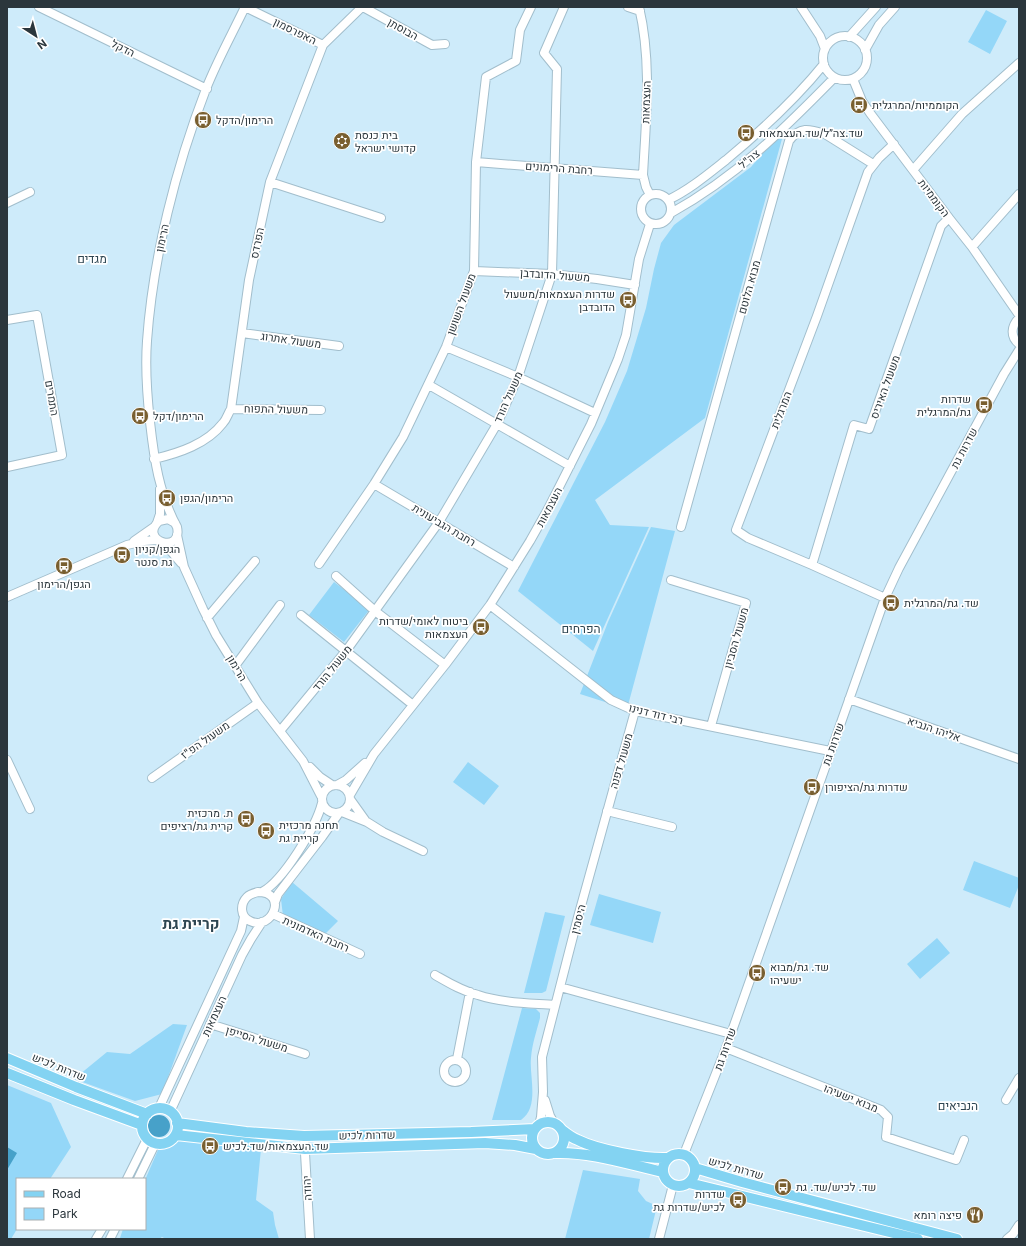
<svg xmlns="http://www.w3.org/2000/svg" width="1026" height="1246" viewBox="0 0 1026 1246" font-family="Inter,Heebo,sans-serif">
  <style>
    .green { fill: #94d7f8 }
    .water { fill: #47a1c9 }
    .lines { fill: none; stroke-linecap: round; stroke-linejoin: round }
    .minor-casing { stroke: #a2becc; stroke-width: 10 }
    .major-casing { stroke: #fff; stroke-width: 12 }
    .minor { stroke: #fff; stroke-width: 8 }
    .major { stroke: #83d3f2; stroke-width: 10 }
    .labels { text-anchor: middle; stroke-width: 3.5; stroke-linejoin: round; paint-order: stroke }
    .street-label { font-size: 11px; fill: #2b363c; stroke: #fff }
    .poi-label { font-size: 11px; fill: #2b363c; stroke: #fff; text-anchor: start }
    .neighbourhood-label { font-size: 12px; fill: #2e4652; stroke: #fff }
    .district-label { font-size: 15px; font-weight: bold; fill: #2e4652; stroke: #fff }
  </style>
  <rect width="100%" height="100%" fill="#ceebfa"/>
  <!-- green -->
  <path class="green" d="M986 10 1007 21 990 54 968 42Z
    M785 128 705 418 595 500 610 525 649 527 593 651 518 591 605 422 627 371 646 308 654 269 661 243 674 225 751 167Z
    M651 527 675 531 627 709 580 694 608 622Z
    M334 582 370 609 344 642 309 615Z
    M468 762 499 786 484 805 453 782Z
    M974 861 1019 878V885L1010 908 963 890Z
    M292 882 338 921 325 934 283 916 281 899Z
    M599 894 661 912 653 943 590 925Z
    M545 912 565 916 546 991 542 993H524Z
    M937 938 950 953 920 979 907 964Z
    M522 1008 536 1009 540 1013V1018C537 1030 532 1044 531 1058 529 1076 540 1107 521 1120H492Z
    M173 1024 187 1025 162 1094 135 1101 74 1079 107 1052 130 1054Z
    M7 1085 51 1103 71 1147 50 1179H17V1229L11 1239H7Z
    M179 1140 261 1149 256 1200 273 1212 275 1225 279 1239H166L162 1237 159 1239H122L120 1238 123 1229H145V1180L158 1150C167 1149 173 1147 179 1140Z
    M583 1170 640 1179 638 1191 646 1201 657 1206 649 1239H565Z"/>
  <!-- water -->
  <path class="water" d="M148 1126a11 11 0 1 1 22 0a11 11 0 1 1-22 0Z
    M7 1147 17 1153 7 1170Z"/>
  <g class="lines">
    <defs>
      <path id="minor" d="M39 7 207 89
        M245 7 323 45
        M363 7 432 45 445 44
        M628 7 640 11
        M639 7C652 62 646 118 643 175L646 187 650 195
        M801 7 820 36 825 49
        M823 58a22 22 0 1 1 44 0a22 22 0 1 1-44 0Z
        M849 37 876 7
        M865 50 879 25 895 7
        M853 79 862 101 870 113 949 218 972 247 1019 315
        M476 162 643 175
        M913 170 962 114 1019 63
        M270 182 381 218
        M641 209a15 15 0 1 1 30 0a15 15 0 1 1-30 0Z
        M668 200C689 190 707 175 726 160 761 131 795 100 824 64
        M7 203 30 192
        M671 213C736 177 783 130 834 78
        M972 247 1019 194
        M474 271 552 274 597 279 635 285
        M1019 318C1011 326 1010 337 1019 344
        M7 320 37 315 62 455 7 467
        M242 333 339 346
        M446 347 518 377 595 413
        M429 385 570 466
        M231 409 321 410
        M154 459C179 453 207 444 223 423 227 419 228 413 231 409L249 280 270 182 323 45 362 7
        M374 484 514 567
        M157 523 160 514V489
        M175 523 168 519 159 521C138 541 183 555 177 527 159 494 154 458 150 422 147 395 145 368 147 341 153 257 176 167 206 89 217 61 232 34 245 7
        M681 527 789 141C800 126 809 129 825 134L873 164
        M177 535 184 567 203 609 216 635 258 703 303 761 321 796
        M134 541 154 527
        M164 543 181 563
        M319 564 374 484 403 437 446 347 474 271 476 162 486 77 516 61 520 30 531 7
        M812 565 854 425 869 429 941 226 949 218
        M336 576 375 611 445 665
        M671 580 746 603 711 726
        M7 597 127 545 144 541 157 540
        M885 598 812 565 748 538 736 530 817 316 868 172 879 158 894 144
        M490 605 611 700 635 711 830 751
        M301 615 413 705
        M207 618 255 561
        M235 666 280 605
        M849 699 1019 759
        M280 731 346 651 439 522 497 424 518 377 552 274 557 69 544 53 564 7
        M7 760 30 809
        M310 767 320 777 332 785
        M152 778 258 703
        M322 799a14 14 0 1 1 28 0a14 14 0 1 1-28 0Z
        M337 785 346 780 365 763
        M350 795 374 754 445 665 490 605 530 541 548 509 591 424 618 359 626 335 639 259 650 224
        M350 799 365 820
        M607 811 672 827
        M342 812 367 822 383 832 423 851
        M258 892C289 892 272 932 250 921 240 917 240 904 247 897 250 894 254 893 258 892Z
        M262 892C283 881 316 827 322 803
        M275 902 278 894 322 837 339 813
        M273 914 360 954
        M435 975C449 983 462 991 478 995 502 1003 530 1003 555 1005
        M560 987 731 1034
        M210 1024 305 1054
        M726 1048 881 1110 888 1117 886 1137 956 1160 964 1140
        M457 1059 470 992
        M444 1071a11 11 0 1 1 22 0a11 11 0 1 1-22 0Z
        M545 1100 550 1116 554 1123
        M1006 1100 1019 1078
        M159 1108 241 931 244 917
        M170 1112 242 955 251 939 262 922
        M539 1125 541 1117 543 1092 542 1057 578 917 635 711
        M304 1136 310 1239
        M684 1154 726 1048 885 598 899 568 1004 374 1019 350
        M127 1179 147 1139
        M138 1179 155 1144
        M96 1239 102 1229
        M110 1239 115 1229
        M659 1239 673 1185
        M1007 1239 1013 1234 1019 1225"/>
      <path id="major" d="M7 1058 76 1087 147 1114
        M7 1073 74 1100 142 1125
        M142 1126a18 18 0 1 1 36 0a18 18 0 1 1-36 0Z
        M532 1138a16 16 0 1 1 32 0a16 16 0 1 1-32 0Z
        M177 1123 246 1132 304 1136 471 1132 535 1129
        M562 1130C567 1134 572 1138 578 1140 598 1150 646 1159 667 1158
        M176 1135 305 1149 485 1143 515 1145 536 1149
        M556 1153C592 1152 627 1164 663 1172
        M663 1170a16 16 0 1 1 32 0a16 16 0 1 1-32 0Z
        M695 1168 742 1182 957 1239
        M689 1183 918 1239"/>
    </defs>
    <!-- minor casing -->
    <use href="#minor" class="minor-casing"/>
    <!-- major casing -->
    <use href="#major" class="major-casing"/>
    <!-- minor -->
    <use href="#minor" class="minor"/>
    <!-- major -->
    <use href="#major" class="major"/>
  </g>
  <!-- icons -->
  <defs>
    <symbol id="bus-disc" viewBox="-11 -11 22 22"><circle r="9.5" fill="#795f30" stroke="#fff"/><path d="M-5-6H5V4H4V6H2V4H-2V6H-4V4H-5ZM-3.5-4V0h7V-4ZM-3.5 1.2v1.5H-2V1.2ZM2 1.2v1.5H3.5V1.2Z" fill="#fff"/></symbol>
    <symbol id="synagogue-disc" viewBox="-11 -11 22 22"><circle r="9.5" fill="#795f30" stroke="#fff"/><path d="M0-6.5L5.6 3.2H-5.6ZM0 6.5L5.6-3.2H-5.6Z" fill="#fff"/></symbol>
    <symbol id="restaurant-disc" viewBox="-11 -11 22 22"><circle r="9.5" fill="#795f30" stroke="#fff"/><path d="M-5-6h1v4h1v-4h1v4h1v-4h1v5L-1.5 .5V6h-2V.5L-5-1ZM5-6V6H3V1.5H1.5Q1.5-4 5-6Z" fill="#fff"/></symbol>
  </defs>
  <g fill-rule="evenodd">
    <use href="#bus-disc" x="849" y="95" width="20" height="20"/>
    <use href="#bus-disc" x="193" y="110" width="20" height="20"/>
    <use href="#bus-disc" x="736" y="123" width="20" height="20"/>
    <use href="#synagogue-disc" x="332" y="131" width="20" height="20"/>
    <use href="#bus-disc" x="618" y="290" width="20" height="20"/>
    <use href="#bus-disc" x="974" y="395" width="20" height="20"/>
    <use href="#bus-disc" x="130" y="406" width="20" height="20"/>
    <use href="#bus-disc" x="157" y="488" width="20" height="20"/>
    <use href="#bus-disc" x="112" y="545" width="20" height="20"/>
    <use href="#bus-disc" x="54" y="556" width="20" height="20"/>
    <use href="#bus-disc" x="881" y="593" width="20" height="20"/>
    <use href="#bus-disc" x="471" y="617" width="20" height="20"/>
    <use href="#bus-disc" x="802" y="777" width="20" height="20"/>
    <use href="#bus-disc" x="236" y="809" width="20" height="20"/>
    <use href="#bus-disc" x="256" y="821" width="20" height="20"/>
    <use href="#bus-disc" x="747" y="963" width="20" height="20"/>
    <use href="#bus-disc" x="200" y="1136" width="20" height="20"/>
    <use href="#bus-disc" x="773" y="1177" width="20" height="20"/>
    <use href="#bus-disc" x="728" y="1190" width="20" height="20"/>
    <use href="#restaurant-disc" x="965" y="1205" width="20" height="20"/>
  </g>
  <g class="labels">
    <!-- street labels -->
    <g class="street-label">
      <text transform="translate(403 29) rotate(29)" y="4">הבוסתן</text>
      <text transform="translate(295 31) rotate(26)" y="4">האפרסמון</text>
      <text transform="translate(123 48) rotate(26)" y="4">הדקל</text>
      <text transform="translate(646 102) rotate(-88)" y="4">העצמאות</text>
      <text transform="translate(749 159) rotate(-39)" y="4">צה"ל</text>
      <text transform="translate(559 168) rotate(4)" y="4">רחבת הרימונים</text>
      <text transform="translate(934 198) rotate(53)" y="4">הקוממיות</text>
      <text transform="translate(162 238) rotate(-78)" y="4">הרימון</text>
      <text transform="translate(257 243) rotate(-78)" y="4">הפרדס</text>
      <text transform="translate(555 275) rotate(4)" y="4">משעול הדובדבן</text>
      <text transform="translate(749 287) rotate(-74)" y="4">מבוא הלוטם</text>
      <text transform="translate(461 304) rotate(-70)" y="4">משעול השושן</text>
      <text transform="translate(291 340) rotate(8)" y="4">משעול אתרוג</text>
      <text transform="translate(885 387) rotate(-70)" y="4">משעול האיריס</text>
      <text transform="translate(508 397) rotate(-66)" y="4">משעול הורד</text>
      <text transform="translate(52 398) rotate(80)" y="4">התמרים</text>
      <text transform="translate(276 409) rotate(1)" y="4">משעול התפוח</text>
      <text transform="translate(781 410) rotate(-69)" y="4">המרגלית</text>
      <text transform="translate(964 448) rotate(-62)" y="4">שדרות גת</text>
      <text transform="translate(549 507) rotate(-62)" y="4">העצמאות</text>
      <text transform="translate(444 525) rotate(31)" y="4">רחבת הגביעונית</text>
      <text transform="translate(736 638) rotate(-74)" y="4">משעול הסביון</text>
      <text transform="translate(237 668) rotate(59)" y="4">הרימון</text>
      <text transform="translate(332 668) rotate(-51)" y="4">משעול הורד</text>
      <text transform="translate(656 714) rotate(14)" y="4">רבי דוד דנינו</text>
      <text transform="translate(934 729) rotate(19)" y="4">אליהו הנביא</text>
      <text transform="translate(205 740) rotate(-35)" y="4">משעול הפ"ז</text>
      <text transform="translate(833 744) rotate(-70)" y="4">שדרות גת</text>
      <text transform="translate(621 761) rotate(-74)" y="4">משעול דפנה</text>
      <text transform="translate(578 919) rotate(-75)" y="4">היסמין</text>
      <text transform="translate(316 934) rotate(24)" y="4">רחבת האדמונית</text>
      <text transform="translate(214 1016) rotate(-65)" y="4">העצמאות</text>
      <text transform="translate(257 1039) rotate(17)" y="4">משעול הסייפן</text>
      <text transform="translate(725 1049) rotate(-70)" y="4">שדרות גת</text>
      <text transform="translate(59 1067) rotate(22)" y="4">שדרות לכיש</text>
      <text transform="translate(851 1098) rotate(22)" y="4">מבוא ישעיהו</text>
      <text transform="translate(367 1135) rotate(-1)" y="4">שדרות לכיש</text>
      <text transform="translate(736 1168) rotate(16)" y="4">שדרות לכיש</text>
      <text transform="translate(307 1188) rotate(-93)" y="4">יהודה</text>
    </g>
    <!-- poi labels -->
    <g class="poi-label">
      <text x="872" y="109">הקוממיות/המרגלית</text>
      <text x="216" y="124">הרימון/הדקל</text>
      <text x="759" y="137">שד.צה״ל/שד.העצמאות</text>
      <text x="355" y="139">בית כנסת<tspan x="355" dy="13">קדושי ישראל</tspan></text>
      <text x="615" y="298" text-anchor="end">שדרות העצמאות/משעול<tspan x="615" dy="13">הדובדבן</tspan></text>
      <text x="971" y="403" text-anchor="end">שדרות<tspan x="971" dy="13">גת/המרגלית</tspan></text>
      <text x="153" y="420">הרימון/דקל</text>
      <text x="180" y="502">הרימון/הגפן</text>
      <text x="135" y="553">הגפן/קניון<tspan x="135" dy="13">גת סנטר</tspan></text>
      <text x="64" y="588" text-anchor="middle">הגפן/הרימון</text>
      <text x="904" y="607">שד. גת/המרגלית</text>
      <text x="468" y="625" text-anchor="end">ביטוח לאומי/שדרות<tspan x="468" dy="13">העצמאות</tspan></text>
      <text x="825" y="791">שדרות גת/הציפורן</text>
      <text x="233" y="817" text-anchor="end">ת. מרכזית<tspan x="233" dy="13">קרית גת/רציפים</tspan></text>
      <text x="279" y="829">תחנה מרכזית<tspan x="279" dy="13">קריית גת</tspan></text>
      <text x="770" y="971">שד. גת/מבוא<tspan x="770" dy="13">ישעיהו</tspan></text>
      <text x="223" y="1150">שד.העצמאות/שד.לכיש</text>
      <text x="796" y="1191">שד. לכיש/שד. גת</text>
      <text x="725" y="1198" text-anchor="end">שדרות<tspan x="725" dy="13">לכיש/שדרות גת</tspan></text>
      <text x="962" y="1219" text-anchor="end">פיצה רומא</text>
    </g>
    <!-- neighbourhood labels -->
    <g class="neighbourhood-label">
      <text x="92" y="263">מגדים</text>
      <text x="581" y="633">הפרחים</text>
      <text x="958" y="1110">הנביאים</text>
    </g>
    <!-- district labels -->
    <g class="district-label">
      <text x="191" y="929">קריית גת</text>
    </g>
  </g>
  <!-- border -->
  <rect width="1026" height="1246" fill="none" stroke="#2b363c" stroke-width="16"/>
  <!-- legend -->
  <rect x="16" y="1178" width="130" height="52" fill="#ffffff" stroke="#aaafb1"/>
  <rect x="24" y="1191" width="20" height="6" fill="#83d3f2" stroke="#aaafb1"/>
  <text x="52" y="1198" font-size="12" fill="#2b363c">Road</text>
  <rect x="24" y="1208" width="20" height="12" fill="#94d7f8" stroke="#aaafb1"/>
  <text x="52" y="1218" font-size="12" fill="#2b363c">Park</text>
  <!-- north arrow -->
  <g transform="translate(36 36) rotate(144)" stroke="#ffffff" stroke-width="3" paint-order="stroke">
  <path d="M0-3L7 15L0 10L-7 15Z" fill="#2b363c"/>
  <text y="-6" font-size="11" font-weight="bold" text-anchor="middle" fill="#2b363c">N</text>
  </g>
</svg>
